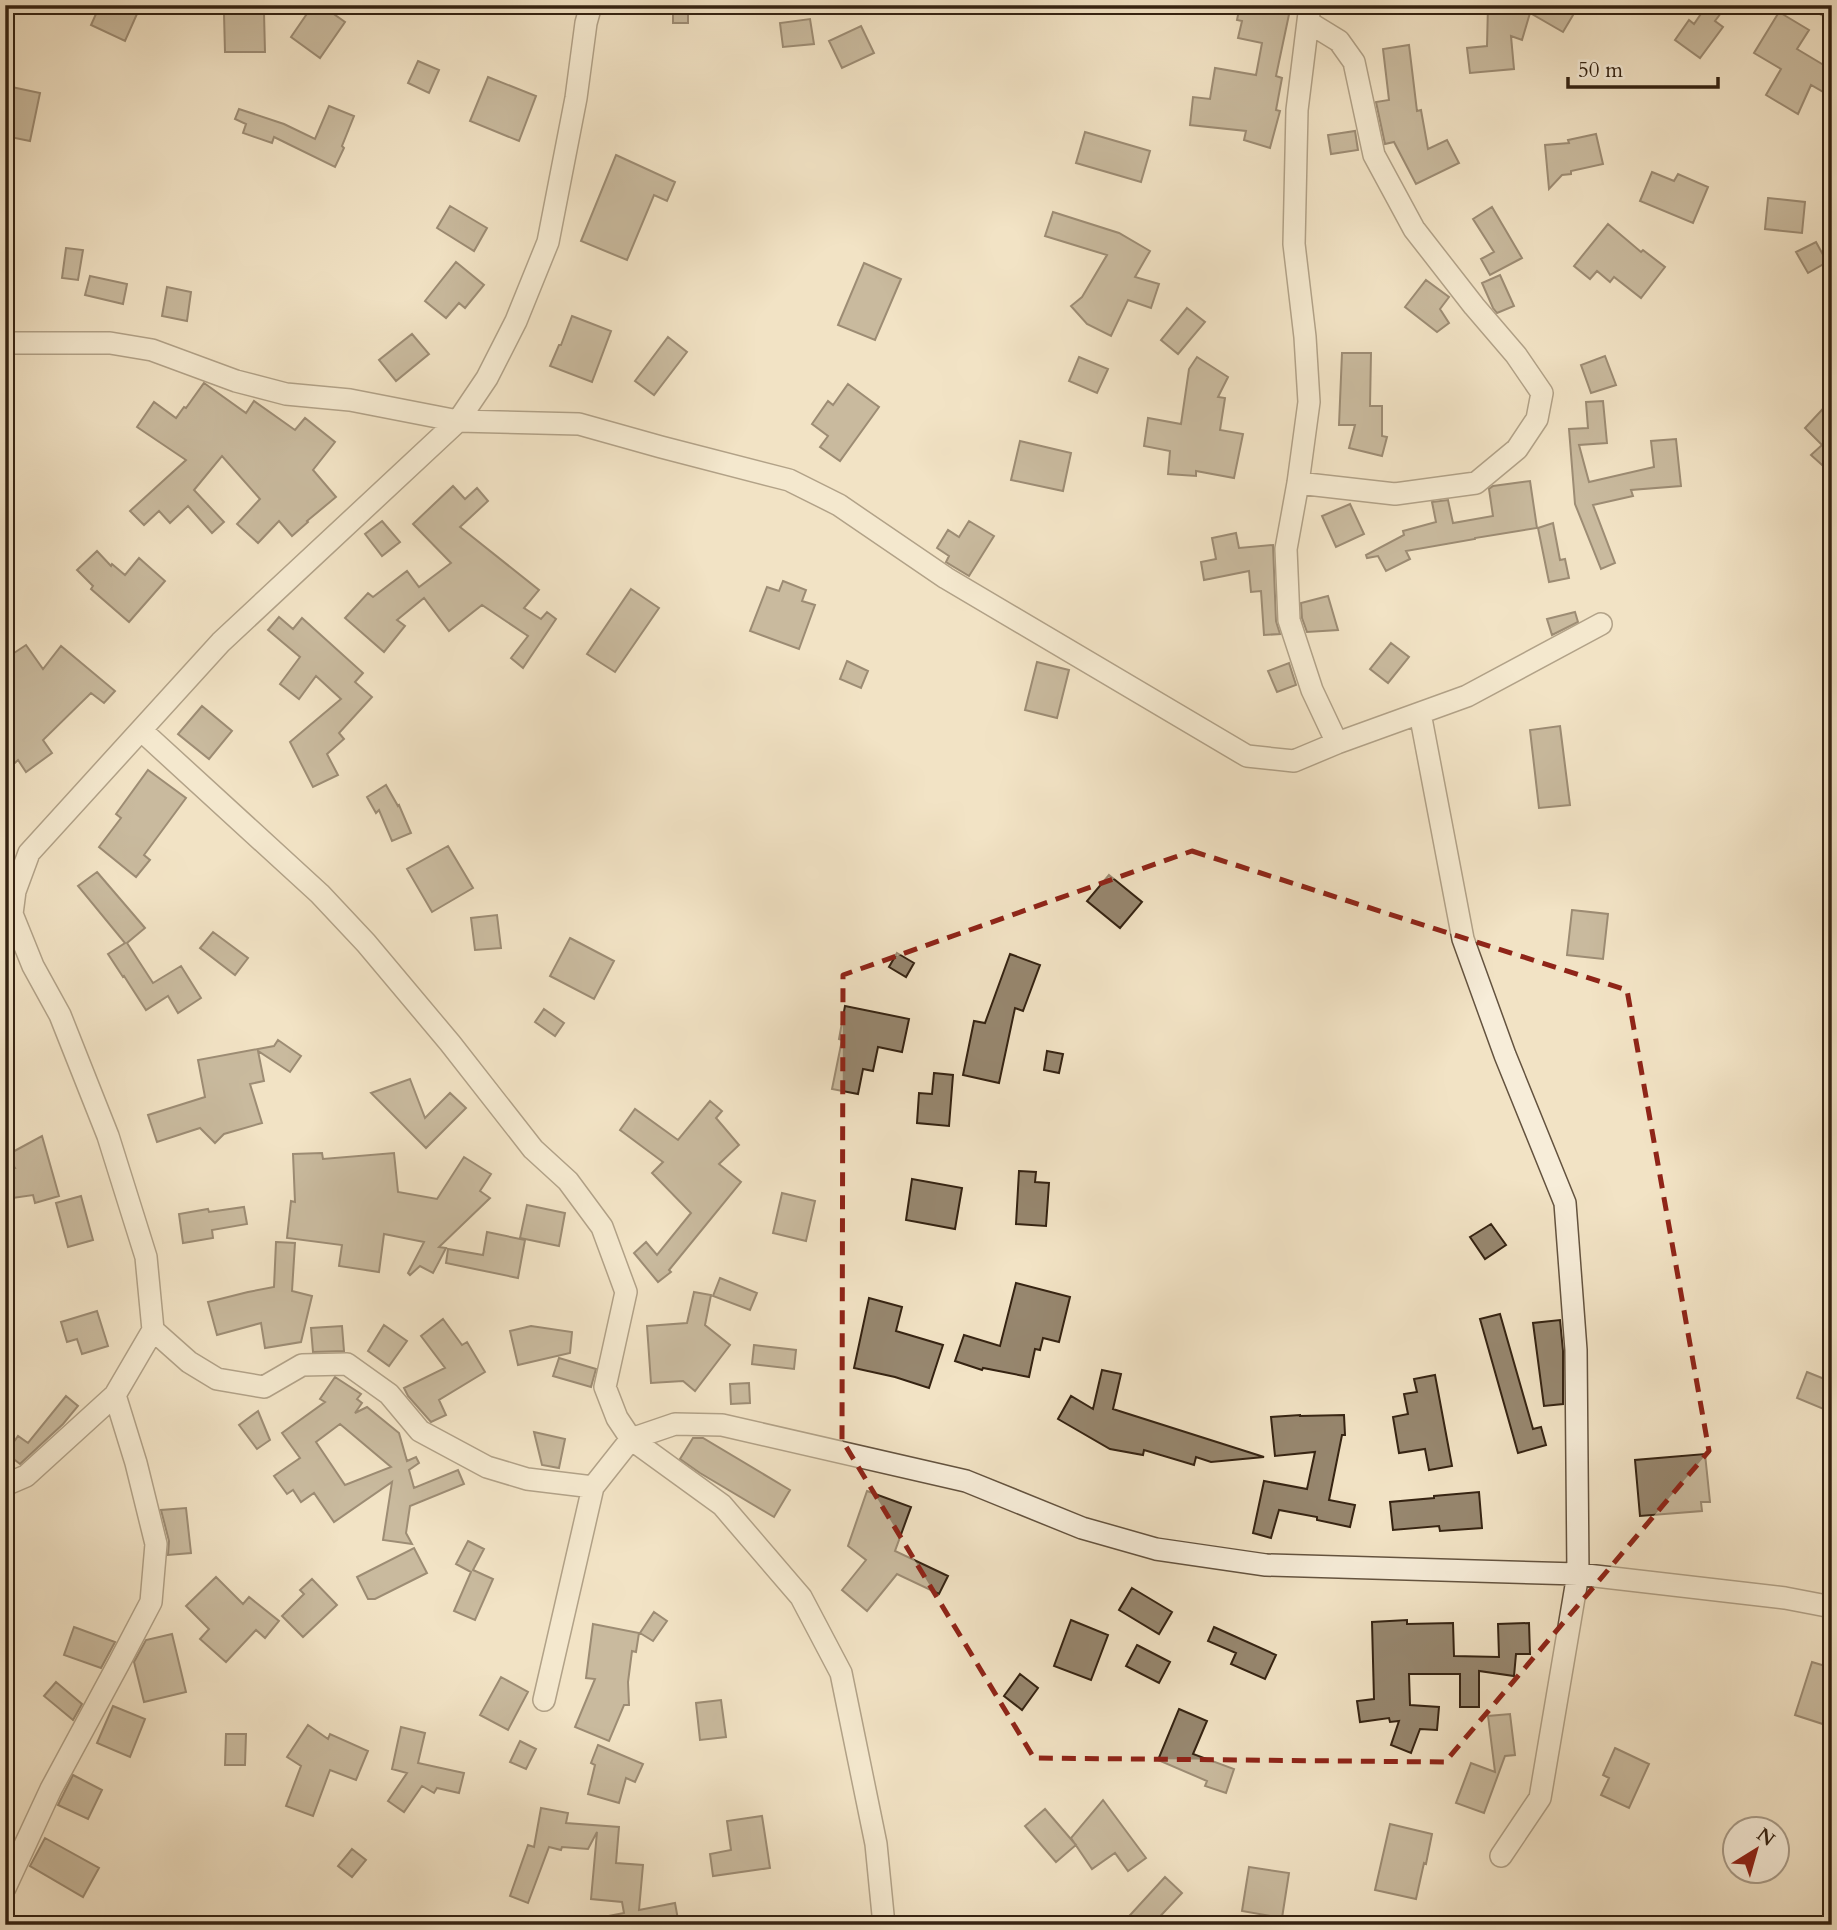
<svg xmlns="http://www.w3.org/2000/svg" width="1837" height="1930" viewBox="0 0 1837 1930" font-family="Cardo,serif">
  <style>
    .building { fill: #97876f; stroke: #352312; stroke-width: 2; fill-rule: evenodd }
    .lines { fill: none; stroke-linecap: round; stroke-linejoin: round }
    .minor-casing { stroke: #64533f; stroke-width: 24 }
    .minor { stroke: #f7edd9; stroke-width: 21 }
    .marked { fill: none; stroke: #8f2418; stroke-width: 5; stroke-dasharray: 14 9; stroke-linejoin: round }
  </style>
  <rect width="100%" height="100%" fill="#f2e3c5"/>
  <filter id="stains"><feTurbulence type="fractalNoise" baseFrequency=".00286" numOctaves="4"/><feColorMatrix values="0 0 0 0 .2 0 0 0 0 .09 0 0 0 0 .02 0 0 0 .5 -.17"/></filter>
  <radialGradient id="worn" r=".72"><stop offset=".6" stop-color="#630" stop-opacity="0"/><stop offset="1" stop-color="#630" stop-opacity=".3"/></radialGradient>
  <!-- building -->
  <path class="building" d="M100 5H141L125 41 91 25Z
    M313 5H321L345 22 320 58 291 37Z
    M673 5H688V23H673Z
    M1240 5H1291L1276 76 1282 78 1276 110 1280 111 1270 148 1244 140 1246 131 1190 125 1193 97 1210 99 1215 68 1256 75 1262 43 1238 38 1242 21 1237 20Z
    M1488 5H1579L1563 32 1530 13 1522 40 1511 36 1514 69 1470 73 1467 48 1487 46Z
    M1707 5H1727L1715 21 1723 27 1700 58 1675 40 1689 20 1694 24Z
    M1779 12 1809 30 1797 49 1832 70V97L1811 85 1798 114 1766 95 1781 69 1754 53Z
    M264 13 265 52H225L224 14Z
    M810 19 814 44 783 47 780 23Z
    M861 26 874 53 842 68 829 41Z
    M1409 45 1417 111 1421 110 1428 149 1447 140 1459 163 1416 184 1394 142 1385 144 1376 102 1389 100 1383 49Z
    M418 61 439 70 429 93 408 83Z
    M488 77 536 96 519 141 470 121Z
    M7 86 40 93 30 141 5 136V95Z
    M329 106 354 116 342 146 344 148 335 167 274 137 272 143 243 133 246 124 235 119 239 109 284 124 315 139Z
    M1355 131 1358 150 1331 154 1328 135Z
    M1085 132 1150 151 1141 182 1076 163Z
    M1596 134 1603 164 1571 171V174L1562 175 1549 189 1545 145 1569 143 1568 140Z
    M616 155 675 182 667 201 654 195 627 260 581 241Z
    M1652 172 1674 181 1678 174 1708 187 1693 223 1640 201Z
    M1768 198 1805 202 1802 233 1765 229Z
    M450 206 487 228 474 251 437 228Z
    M1492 207 1522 258 1490 275 1481 259 1494 252 1473 219Z
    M1053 212 1119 233 1150 251 1135 277 1159 284 1151 308 1128 300 1111 336 1087 324 1071 306 1082 297 1107 255 1045 236Z
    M1608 224 1641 252 1643 250 1665 267 1641 298 1614 277 1610 282 1597 271 1590 279 1574 266Z
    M1816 242 1827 262 1808 273 1796 252Z
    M66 248 83 250 78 280 62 278Z
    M456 262 484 285 465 308 459 303 446 318 425 301Z
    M864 263 901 279 875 340 838 325Z
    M1500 275 1514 306 1497 313 1493 308 1482 283Z
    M90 276 127 284 123 304 85 295Z
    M1426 280 1449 297 1440 309 1449 323 1437 332 1405 307Z
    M167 287 191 292 187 321 162 316Z
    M1187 308 1205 322 1178 354 1161 340Z
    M572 316 611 331 592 382 550 366 559 345H561Z
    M412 334 429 354 396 381 379 360Z
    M668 337 687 352 654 395 635 381Z
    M1342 353H1371L1370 406H1382V436L1387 437 1382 456 1349 448 1355 425H1339Z
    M1605 356 1616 385 1591 393 1581 365Z
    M1079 357 1108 369 1097 393 1069 381Z
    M1197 357 1228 377 1218 397 1225 398 1220 430 1243 434 1234 478 1196 471V476L1168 474 1170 451 1144 446 1148 418 1181 424 1189 369Z
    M204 383 246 413 254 401 295 430 305 418 335 442 313 470 336 497 307 521 308 522 292 536 279 521 258 543 237 524 260 499 222 456 194 490 224 522 212 533 188 506 170 523 159 511 144 525 130 511 186 460 137 427 154 402 176 418 184 407 186 408Z
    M848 384 879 407 840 461 820 447 828 436 812 424 828 401 833 405Z
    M1832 399V474L1811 455 1822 445 1805 428Z
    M1603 401 1607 443 1579 445 1589 482 1654 467 1651 441 1676 439 1681 486 1631 490 1633 496 1593 505 1615 563 1601 569 1575 504 1569 429 1588 428 1586 402Z
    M1020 441 1071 453 1063 491 1011 480Z
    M1530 481 1537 528 1475 538V539L1406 551 1410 559 1386 571 1378 556 1367 558 1366 555 1404 535 1403 531 1436 522 1432 502 1448 500 1453 523 1493 516 1489 489 1493 486Z
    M453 486 465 499 477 488 488 501 460 527 539 590 524 608 541 619 547 612 556 619 523 668 511 658 528 636 482 605 449 631 424 598 397 620 405 626 384 652 345 618 368 593 373 597 407 571 419 587 451 563 413 524Z
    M1350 504 1364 534 1336 547 1322 516Z
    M382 521 400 542 382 556 365 534Z
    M969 521 994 536 969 576 946 562 949 556 937 548 948 530 959 537Z
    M1553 523 1560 560 1565 559 1569 578 1549 582 1538 528Z
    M1236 533 1239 548 1273 545 1276 621 1280 634 1264 635 1261 591 1251 592 1249 571 1204 580 1201 562 1216 559 1212 538Z
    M97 551 111 566 112 564 125 575 139 558 165 581 129 622 91 589 93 586 77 570Z
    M783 581 806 590 802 601 815 605 799 649 750 631 767 587 779 591Z
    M631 589 659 608 615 672 587 654Z
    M1328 596 1338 630 1307 632 1302 618 1301 603Z
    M1575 612 1578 622 1552 635 1547 619Z
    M279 617 293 629 302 618 363 673 355 682 372 697 339 733 344 739 327 754 338 775 313 787 290 742 341 699 316 676 299 699 280 684 300 657 268 630Z
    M1391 643 1409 657 1388 683 1370 669Z
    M26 645 43 669 61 646 115 691 104 703 91 693 43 740 52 753 26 772 18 760 5 772V659Z
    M847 661 868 671 861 688 840 679Z
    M1037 662 1069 670 1057 718 1025 710Z
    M1289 663 1296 685 1277 692 1268 671Z
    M202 706 232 731 209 759 178 734Z
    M1560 726 1570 805 1539 808 1530 730Z
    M148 770 186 798 144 855 150 860 136 877 99 847 121 818 116 814Z
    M386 785 398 806 399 805 411 833 392 841 379 810 376 813 367 797Z
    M448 846 473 888 432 912 407 869Z
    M97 872 145 928 127 943 153 983 181 966 201 998 178 1013 168 996 146 1010 124 976 123 977 108 954 125 943 78 886Z
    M1109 875 1142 902 1120 928 1087 901Z
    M1572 910 1608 914 1603 959 1567 955Z
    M497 915 501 948 475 950 471 918Z
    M213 932 248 958 235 975 200 948Z
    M570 938 614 961 594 999 550 976Z
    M897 953 914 963 906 977 889 967Z
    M1010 954 1040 965 1023 1011 1015 1008 999 1083 963 1075 974 1021 985 1023Z
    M845 1006 909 1019 902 1052 878 1047 873 1071 863 1069 858 1094 832 1089 842 1040 839 1039Z
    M544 1009 564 1023 555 1036 535 1022Z
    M278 1040 301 1056 290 1072 258 1051 264 1081 250 1084 262 1123 224 1134 215 1143 200 1128 157 1142 148 1115 205 1097 198 1060 274 1046Z
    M1047 1051 1063 1054 1059 1073 1044 1070Z
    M934 1073 953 1075 949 1126 917 1123 919 1093 932 1094Z
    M410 1079 425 1118 450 1093 466 1108 426 1148 371 1093Z
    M710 1101 722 1111 716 1118 739 1145 719 1164 741 1182 669 1270 671 1272 658 1282 634 1253 646 1242 657 1255 691 1213 652 1173 663 1162 620 1130 635 1109 678 1140Z
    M42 1136 59 1196 35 1203 33 1195 5 1199V1170L15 1168 7 1155Z
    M322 1153 323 1159 394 1153 398 1192 437 1199 464 1157 491 1174 480 1191 490 1198 439 1247 446 1248 433 1273 420 1266 410 1275 408 1273 424 1242 384 1234 379 1272 339 1266 342 1245 287 1238 291 1201 295 1202 293 1154Z
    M1019 1171 1036 1172 1035 1182 1049 1183 1046 1226 1016 1224Z
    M912 1179 962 1188 955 1229 906 1220Z
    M782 1193 815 1201 806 1241 773 1233Z
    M81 1196 93 1240 68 1247 56 1203Z
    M527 1205 565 1213 559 1246 520 1238Z
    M244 1207 247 1224 212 1230 213 1238 183 1243 179 1214 208 1209 209 1212Z
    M1491 1224 1506 1245 1485 1259 1470 1237Z
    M487 1232 525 1240 518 1278 446 1263 448 1249 483 1255Z
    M276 1242 295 1243 292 1291 312 1296 301 1342 265 1348 261 1323 217 1335 208 1302 248 1292 274 1287Z
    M720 1278 757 1293 750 1310 713 1296Z
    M1016 1283 1070 1297 1059 1342 1043 1338 1040 1350 1035 1349 1029 1377 983 1368 982 1370 955 1361 964 1335 1000 1346Z
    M694 1292 711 1295 705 1325 730 1345 695 1391 683 1381 651 1383 647 1326 687 1323Z
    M869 1298 902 1307 896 1331 943 1345 929 1388 895 1377 854 1368Z
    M97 1311 108 1346 82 1354 77 1339 67 1342 61 1322Z
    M1500 1314 1533 1429 1541 1427 1546 1445 1518 1453 1480 1319Z
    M443 1319 462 1345 467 1342 485 1372 439 1400 446 1415 431 1422 408 1396 404 1388 445 1368 421 1336Z
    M1560 1320 1563 1351V1404L1544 1406 1533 1323Z
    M384 1325 407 1341 389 1366 368 1351Z
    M342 1326 344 1351 313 1352 311 1328Z
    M531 1326 572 1332 570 1353 518 1365 510 1331Z
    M754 1345 796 1350 794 1369 752 1364Z
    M559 1358 596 1369 591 1387 553 1376Z
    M1102 1370 1121 1374 1113 1409 1264 1457 1211 1462 1196 1457 1194 1465 1144 1450 1143 1455 1110 1449 1058 1419 1071 1396 1093 1409Z
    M1807 1372 1832 1382V1396L1826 1410 1797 1398Z
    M1435 1375 1452 1466 1429 1470 1425 1449 1399 1453 1393 1417 1408 1414 1404 1394 1417 1392 1414 1379Z
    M335 1377 361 1394 357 1399 362 1403 355 1413 367 1407 399 1433 407 1461 416 1457 419 1463 409 1470 414 1488 458 1470 464 1484 410 1506 406 1533 412 1544 383 1540 392 1482 334 1522 314 1493 301 1502 293 1490 287 1494 274 1476 300 1458 282 1433 325 1402 320 1399ZM340 1424 391 1467 345 1485 316 1442Z
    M749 1383 750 1403 731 1404 730 1384Z
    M66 1396 78 1406 63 1424 20 1464 6 1453 18 1436 28 1443Z
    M258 1411 270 1440 257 1449 239 1425Z
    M1300 1415V1416L1344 1415 1345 1435H1342L1329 1500 1355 1505 1350 1527 1317 1520V1517L1279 1510 1271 1538 1253 1533 1264 1481 1307 1489 1315 1452 1275 1456 1271 1417Z
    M534 1432 565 1439 559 1468 542 1465Z
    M693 1438H703L790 1490 774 1517 700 1473 680 1459Z
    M1705 1454 1710 1502H1701L1702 1511 1640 1516 1635 1460Z
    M867 1491 911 1507 895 1551 948 1576 939 1594 897 1574 867 1611 842 1590 866 1560 848 1546Z
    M1479 1492 1482 1528 1440 1531 1439 1526 1393 1530 1390 1502 1434 1498V1496Z
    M186 1508 191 1553 168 1555 169 1541 161 1510Z
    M468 1541 484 1549 473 1570 493 1579 475 1620 454 1611 471 1572 456 1564Z
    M414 1548 427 1573 375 1599H368L357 1577Z
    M216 1577 243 1604 249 1597 279 1621 265 1638 256 1630 226 1662 200 1639 209 1629 186 1606Z
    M312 1579 337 1605 303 1637 282 1616 304 1594 300 1590Z
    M1132 1588 1172 1612 1159 1634 1119 1610Z
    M654 1612 667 1621 653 1641 640 1633Z
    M1071 1620 1108 1635 1091 1680 1054 1666Z
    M1407 1620V1624L1453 1623 1454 1656 1499 1657 1498 1624 1529 1623 1530 1654H1516L1514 1676 1479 1671V1707H1460V1674H1409L1410 1705 1439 1707 1437 1730 1420 1729 1411 1753 1391 1745 1399 1721 1390 1722 1389 1718 1360 1722 1357 1701 1374 1699 1372 1622Z
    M593 1624 639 1633 636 1652 632 1651 628 1682 629 1705H624L609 1741 575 1727 595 1679 586 1678Z
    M74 1627 115 1642 101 1668 64 1655Z
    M1214 1627 1276 1655 1265 1679 1231 1664 1236 1653 1208 1641Z
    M172 1634 186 1692 144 1702 134 1662 146 1640Z
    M1137 1645 1170 1662 1159 1683 1126 1666Z
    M1812 1662 1832 1668V1727L1795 1715Z
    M1020 1674 1038 1688 1022 1710 1004 1696Z
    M501 1677 528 1692 508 1730 480 1715Z
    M56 1682 82 1704 73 1720 44 1696Z
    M721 1700 726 1737 700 1740 696 1703Z
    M113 1706 145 1719 130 1757 97 1743Z
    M1179 1709 1207 1721 1193 1754 1234 1769 1226 1793 1205 1786 1207 1781 1158 1760Z
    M1510 1714 1515 1755 1505 1756 1484 1813 1456 1803 1471 1763 1495 1772 1488 1716Z
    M308 1725 328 1739 330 1734 368 1751 356 1780 330 1770 313 1816 286 1806 301 1766 287 1757Z
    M401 1727 425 1733 418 1763 464 1773 459 1793 437 1788 434 1793 422 1786 404 1812 388 1801 407 1773 392 1769Z
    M226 1734H246L245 1765H225Z
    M520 1741 536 1749 526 1769 510 1762Z
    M598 1745 643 1764 635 1782 626 1778 619 1803 588 1794 595 1765 591 1763Z
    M1615 1748 1649 1764 1629 1808 1601 1795 1609 1778 1603 1775Z
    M73 1775 102 1790 88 1819 58 1805Z
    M1103 1800 1146 1858 1128 1871 1115 1853 1092 1869 1071 1838Z
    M541 1808 568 1813 566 1823 619 1827 616 1863 643 1865 639 1910 675 1903 679 1925H604L603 1917 624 1913 622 1902 591 1899 597 1832 588 1849 562 1847 561 1850 549 1847 528 1903 510 1896 528 1845 534 1847Z
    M1045 1809 1076 1845 1056 1862 1025 1826Z
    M762 1816 770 1868 713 1876 710 1854 731 1850 727 1821Z
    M1390 1824 1432 1834 1426 1864 1424 1863 1416 1899 1375 1890Z
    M45 1838 99 1868 83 1897 30 1866Z
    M352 1849 366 1860 352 1877 338 1866Z
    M1249 1867 1289 1873 1282 1918 1242 1911Z
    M1165 1877 1182 1893 1152 1925H1121Z"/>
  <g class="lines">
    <defs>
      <path id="minor" d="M1310 5 1297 110 1294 244 1305 337 1309 402 1298 483 1286 549 1289 620 1312 690 1337 743
        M1826 5 1832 8
        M5 343H110L152 350 236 381 286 394 350 400 458 421 579 424 661 447 789 480 839 505 946 578 1247 756 1294 761 1337 743 1467 696 1601 624
        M1298 483 1395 494 1476 483 1517 449 1537 419 1542 393 1516 355 1474 306 1414 229 1374 155 1354 62 1339 41 1308 22
        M1420 713 1463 939 1505 1055 1565 1203 1576 1350 1578 1574 1540 1798 1501 1856
        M142 731 320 894 366 943 450 1043 533 1149 568 1181 602 1227 626 1292 605 1387 617 1418 631 1439 722 1505 801 1597 841 1673 876 1844 884 1925
        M153 1330 189 1362 217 1379 264 1387 302 1365 347 1364 389 1394 420 1431 487 1467 527 1479 593 1487
        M5 1485 26 1476 115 1395 153 1330 146 1257 108 1136 60 1015 33 966 12 914 15 891 29 853 221 642 458 421 487 378 516 321 548 242 576 98 586 23 591 5
        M544 1700 593 1487 631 1439 675 1424 722 1425 966 1481 1082 1528 1156 1549 1266 1565 1578 1574 1785 1598 1832 1607
        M5 1888 51 1789 119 1663 151 1602 156 1544 136 1463 115 1395"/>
    </defs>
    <!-- minor casing -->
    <use href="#minor" class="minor-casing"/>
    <!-- minor -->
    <use href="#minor" class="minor"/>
  </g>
  <!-- marked area -->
  <path d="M0 0H1837V1930H0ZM1192 851 1627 990 1709 1451 1445 1762 1034 1758 842 1440 843 975Z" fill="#f2e3c5" fill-opacity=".55" fill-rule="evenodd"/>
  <path class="marked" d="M1192 851 1627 990 1709 1451 1445 1762 1034 1758 842 1440 843 975Z"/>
  <!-- margin -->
  <rect width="1837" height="1930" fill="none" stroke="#f2e3c5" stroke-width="28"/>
  <rect x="7" y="7" width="1823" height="1916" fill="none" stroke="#352312" stroke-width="3.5"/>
  <rect x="14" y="14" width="1809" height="1902" fill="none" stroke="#352312" stroke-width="2"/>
  <!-- north arrow -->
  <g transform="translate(1756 1850) rotate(37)"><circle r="33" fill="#f7edd9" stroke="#a99c89" stroke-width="2"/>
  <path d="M0-5L12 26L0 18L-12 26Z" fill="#8f2418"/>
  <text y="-10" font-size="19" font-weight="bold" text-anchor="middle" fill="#352312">N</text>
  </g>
  <!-- scale -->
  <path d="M1568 77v10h150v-10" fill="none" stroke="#352312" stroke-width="3.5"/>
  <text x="1578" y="77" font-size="21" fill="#352312" stroke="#f7edd9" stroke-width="5" paint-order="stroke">50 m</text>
  <rect width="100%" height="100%" filter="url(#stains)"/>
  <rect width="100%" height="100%" fill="url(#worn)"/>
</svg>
